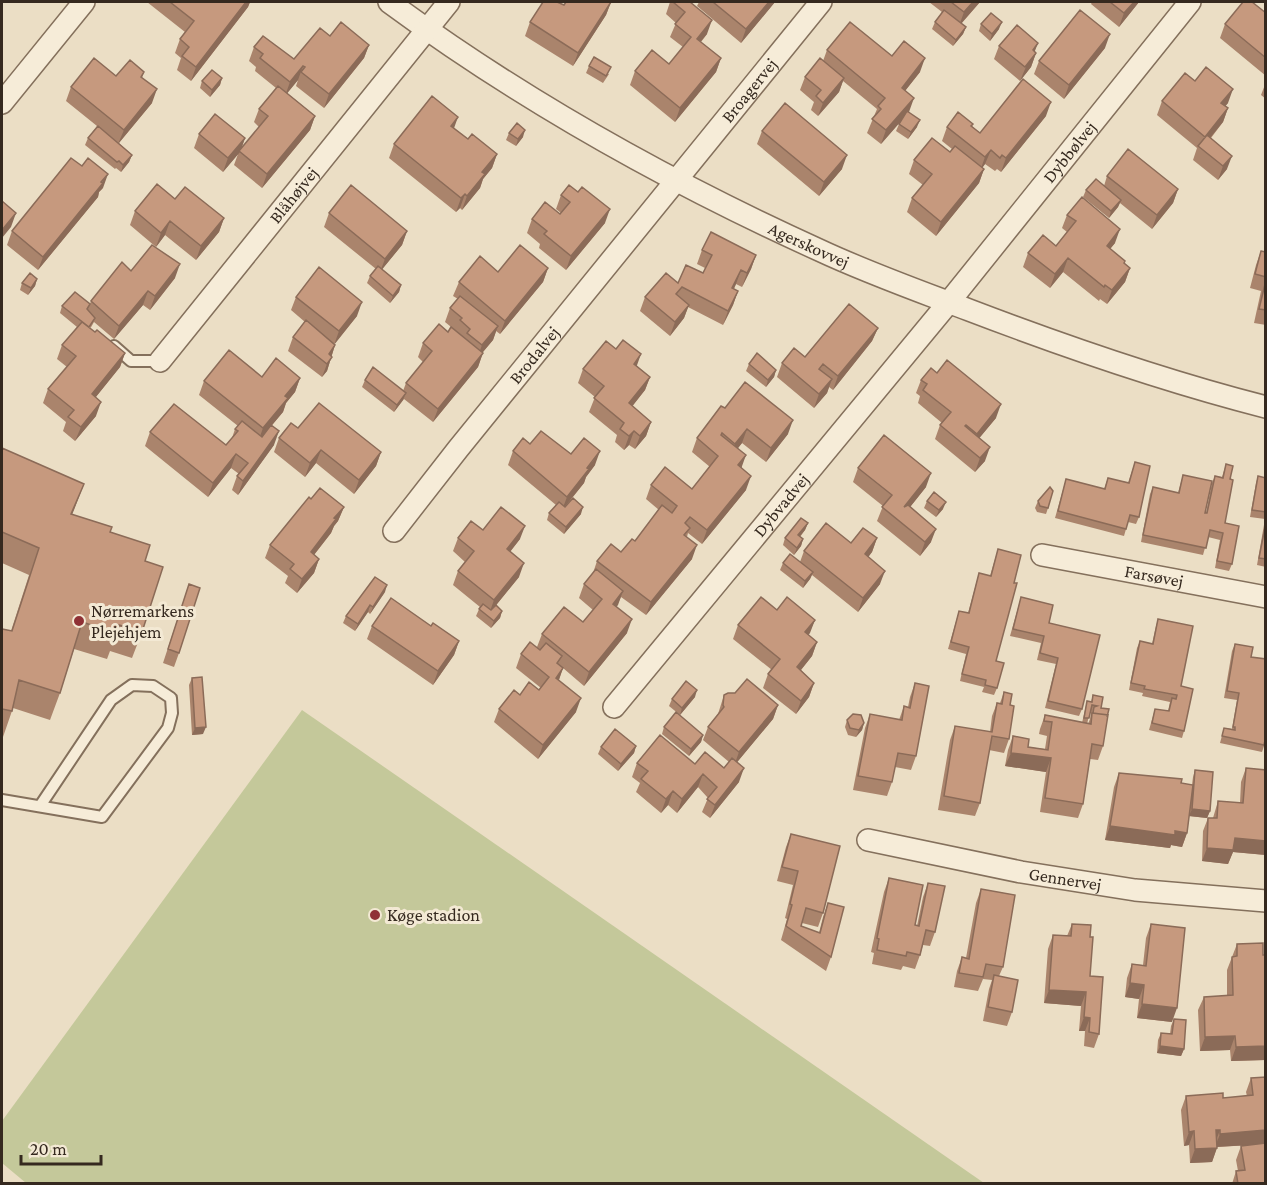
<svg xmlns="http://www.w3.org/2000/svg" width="1267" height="1185" viewBox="0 0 1267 1185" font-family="'Crimson Pro',serif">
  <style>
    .green { fill: #c4c89a }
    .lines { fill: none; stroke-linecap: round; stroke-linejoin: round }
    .service-casing { stroke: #84705c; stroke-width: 14 }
    .minor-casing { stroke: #84705c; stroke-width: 24 }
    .service { stroke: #f6ecd8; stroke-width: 10 }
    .minor { stroke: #f6ecd8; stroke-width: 21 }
    .wall { fill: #aa846c; fill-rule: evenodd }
    .shaded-wall { fill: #8b6b58 }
    .building { fill: #c6997e; stroke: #8b6b58; stroke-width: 1.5 }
    .poi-dot { fill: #8f3135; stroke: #f3e9d4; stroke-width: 2 }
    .labels { text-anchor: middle; stroke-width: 6; stroke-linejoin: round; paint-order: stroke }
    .street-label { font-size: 18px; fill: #35291f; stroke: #f3e9d4 }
    .poi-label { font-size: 18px; fill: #35291f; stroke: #f3e9d4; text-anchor: start }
  </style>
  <rect width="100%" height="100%" fill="#ebdec5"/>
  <!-- green -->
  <path class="green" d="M302 710 984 1183H26L2 1163V1121Z"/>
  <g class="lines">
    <defs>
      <path id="service" d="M114 346 131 361H160
        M2 800 102 817 168 728 172 713 171 698 153 686 132 685 111 700 40 806"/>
      <g id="minor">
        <path id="s1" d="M389 2C522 100 669 182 819 250 868 273 919 291 969 310 1066 347 1164 381 1266 407"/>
        <path d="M2 103 84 2"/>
        <path id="s2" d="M160 361 449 2"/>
        <path id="s3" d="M394 531 458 449 821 2"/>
        <path id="s4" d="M1042 555 1266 597"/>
        <path id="s5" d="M614 707 949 302 1190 2"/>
        <path id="s6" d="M868 840 1021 872 1135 890 1266 901"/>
      </g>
    </defs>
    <!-- service casing -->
    <use href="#service" class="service-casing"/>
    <!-- minor casing -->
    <use href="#minor" class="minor-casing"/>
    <!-- service -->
    <use href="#service" class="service"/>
    <!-- minor -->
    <use href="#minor" class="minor"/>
  </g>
  <!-- wall -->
  <path class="wall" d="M147 2H250L248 7 191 81 177 70 181 58 175 53 180 39 185 32Z
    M611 2 606 15 573 66 525 36 530 22 564 5Z
    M670 2H690L707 34 701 42 721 58 716 72 675 122 630 85 635 71 669 64 683 47 670 37 676 23 666 14Z
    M699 2H775L741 43 697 6Z
    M929 2H980L961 24 966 27 963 34 953 46 932 29 935 22 942 12Z
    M1091 2H1139L1119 27 1091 4 1092 2Z
    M1266 13V76L1220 38 1225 24Z
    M981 24 999 29 990 41 979 31Z
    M330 36 369 45 364 58 324 108 296 86 298 80 287 93 315 116 310 130 262 188 234 165 238 154 223 172 194 148 199 134 245 138 241 150 259 127 254 122 259 109 276 88 255 71 256 67 249 61 254 47 294 59Z
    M999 46 1036 53 1031 67 1020 81 994 59Z
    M1105 48 1064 99 1034 74 1039 61Z
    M827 50 892 56 920 72 905 91 909 112 917 127 908 139 896 131 900 122 881 144 867 133 877 109 843 81 839 92 818 116 811 110 814 102 800 90 805 77 823 61Z
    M589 66 609 74 603 83 586 73Z
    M144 72 142 78 152 103 119 143 132 155 129 162 121 172 116 168 115 169 85 145 88 138 97 126 66 101 71 87 116 76Z
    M222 78 220 85 210 97 200 88 202 81Z
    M1195 81 1228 103 1225 106 1228 108 1223 122 1211 138 1227 169 1218 180 1193 160 1197 148 1157 115 1162 101Z
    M1266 82V99L1261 95Z
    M1046 116 1001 172 997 169 995 171 985 164 982 168 984 169 979 183 936 236 907 212 912 198 923 185 909 174 914 160 950 152 952 149 942 141 947 127 973 124 972 126 980 133Z
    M454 128 468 139 497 154 492 168 483 179 480 188 462 210 460 208 456 212 389 158 394 144Z
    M762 131 842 169 819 196 757 144Z
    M509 133 523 137 516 146 506 140Z
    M1107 176 1178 189 1173 203 1152 229 1120 203 1118 207 1109 218 1083 197 1086 190 1104 186Z
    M103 188 99 192 98 197 38 270 7 245 12 231Z
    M561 195 605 223 566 270 539 248 540 244 527 233 532 219 560 214 561 213 556 209Z
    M175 199 224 218 219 232 196 260 165 235 156 247 130 225 135 211Z
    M329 213 407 231 402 245 382 269 401 285 399 292 390 303 367 283 370 276 376 269 324 227Z
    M1067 215 1115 243 1110 249 1125 261 1124 263 1130 268 1125 282 1107 304 1100 299 1099 301 1063 272 1050 288 1023 267 1028 253 1056 246 1067 232 1062 228Z
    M702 250 756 255 751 269 742 287 736 284 734 289 738 291 733 305 723 325 688 307 684 318 670 336 640 311 645 297 678 283 703 273 705 268 697 264Z
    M1261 251 1266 252V325L1254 323 1261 291 1250 288 1256 265Z
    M548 268 543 282 500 334 496 331 493 340 483 352 478 367 433 422 404 399 394 412 362 387 365 380 403 391 406 383 423 362 418 357 423 343 448 332 456 331 445 322 450 308 458 299 453 296 459 282Z
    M131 271 175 278 150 310 143 305 114 339 94 322 90 329 125 353 120 367 95 398 96 416 75 441 63 431 66 422 43 403 48 389 67 367 57 359 62 345 77 327 60 313 62 306 90 304 91 301Z
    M37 279 35 286 28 295 20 290 22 283Z
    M296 297 357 316 334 344 335 345 327 371 322 377 288 351 293 337 305 322 291 310Z
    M878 328 872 341 833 390 829 387 827 393 814 408 777 377 782 363 805 357Z
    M749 364 776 370 774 377 766 387 746 371Z
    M637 366 650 377 645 390 632 406 651 422 646 436 635 449 629 445 624 450 615 442 617 435 589 412 595 397 578 383 583 369Z
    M262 377 300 378 295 392 286 403 283 412 272 425 274 445 238 495 232 490 237 476 239 474 231 468 208 497 145 446 150 432 226 445 232 438 235 429 238 426 199 395 204 381Z
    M921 380 996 418 979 438 985 461 975 472 935 439 940 425 942 423 918 403 920 396 916 393Z
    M725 408 788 434 766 462 742 443 738 448 746 490 702 544 688 533 687 537 692 559 646 615 621 597 616 607 627 633 584 686 563 668 559 680 576 712 538 759 494 722 499 709 520 695 539 690 541 688 516 668 521 654 537 647 542 634 583 622 593 610 579 598 584 584 593 573 597 561 621 552 635 541 659 510 646 499 651 485 692 489 710 467 692 452 697 438Z
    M298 428 381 452 376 466 354 494 316 463 305 477 274 452 279 438Z
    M530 444 571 454 595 465 586 477 584 483 565 507 581 514 564 534 547 520 549 513 556 505 508 465 513 451Z
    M2 448 72 515 110 532 145 561 142 632 132 658 110 651 107 659 74 649 60 693 50 720 13 708 3 737H2V629L11 631 29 575 2 563Z
    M1135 462 1139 517 1136 524 1128 522 1124 536 1055 518 1066 479 1104 489 1108 478 1128 483Z
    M1226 464 1230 479 1225 523 1232 564 1229 571 1215 568 1220 540 1208 537 1203 555 1141 542 1150 494 1153 487 1178 493 1183 475 1206 513 1212 483 1215 476 1222 477Z
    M858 468 926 487 910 507 931 542 920 556 877 521 883 506 853 482Z
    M1258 476 1266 478V567L1257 565 1265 519 1250 517 1256 483Z
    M311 499 344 507 338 521 334 526 331 533 314 555 319 559 314 573 297 593 285 583 288 576 265 558 270 545Z
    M927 501 943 509 936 517 924 508Z
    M1038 501 1048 508 1046 514 1037 512 1035 508Z
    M808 523 805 530 800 537 803 539 801 546 794 555 783 545 785 538Z
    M483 530 520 539 510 552 519 577 496 605 502 611 500 618 491 628 476 616 480 607 453 585 458 571 465 562 453 551 458 538Z
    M877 538 872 552 868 557 880 584 858 612 812 575 810 579 803 588 780 570 783 563 800 562 804 551Z
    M998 549 1014 583 996 661 997 688 994 695 982 692 984 687 960 681 966 654 948 649 959 611 968 613 979 573 990 576Z
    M189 584 179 653 174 667 163 663Z
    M385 592 370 614 368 612 355 631 343 623 346 616Z
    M1021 597 1049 623 1082 709 1079 716 1045 708 1056 664 1037 660 1041 643 1010 636Z
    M777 610 815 620 808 635 817 642 812 656 801 670 814 683 809 697 796 714 763 688 768 674 772 670 733 639 738 625Z
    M1158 619 1181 686 1184 731 1182 738 1149 730 1155 709 1168 711 1170 702 1142 696 1143 693 1129 690 1137 648 1140 641 1152 644 1156 626Z
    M372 626H431L459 641 454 655 433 685 367 639Z
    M1235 644 1251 657 1266 659V740L1262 752 1220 743 1224 728 1232 729 1237 700 1224 698 1232 651Z
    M192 678 203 734 192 735 189 685Z
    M915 683 916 756 911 770 895 767 892 782 887 796 853 790 865 728 870 714 899 720 904 706 908 707 910 697Z
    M1004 692 1010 705 1009 739 1004 753 989 750 980 803 975 816 938 810 950 740 955 726 990 732 992 716 997 703H1000Z
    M724 695 778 705 773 719 737 762 739 782 710 818 702 812 708 798 698 787 677 813 668 805 661 813 636 792 640 783 632 777 637 763 695 764 724 768 729 762 703 740 708 727 718 714Z
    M1093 695 1101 708 1103 746 1098 760 1090 759 1083 804 1078 818 1040 812 1046 772 1005 766 1008 750 1013 736 1028 747 1045 749 1047 736 1039 734 1040 729 1045 715 1082 723 1087 701 1091 702ZM1090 712 1091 713 1090 719 1088 724H1087Z
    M695 697 680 715 669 706 672 699Z
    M847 720 864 723 862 730 856 737 848 735 845 727Z
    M664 727 703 735 701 742 689 756 662 734Z
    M636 746 634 753 618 771 598 754 601 747Z
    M1246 768 1266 770V855L1233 852 1228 864 1202 861 1203 831 1208 818H1213L1218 801 1240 803 1241 782Z
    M1195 770 1210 811 1207 818 1189 816 1187 833 1182 847 1171 845 1170 848 1105 840 1114 787 1119 773 1192 785 1193 777Z
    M791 834 823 913 818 927 802 923 801 926 819 933 823 917 828 903 831 957 826 971 781 940 787 919 785 918 793 885 777 881 786 847Z
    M889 878 915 925 917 926 923 897 928 883 935 932 930 946 923 945 920 955 915 969 903 966 901 970 872 964 874 953 871 952 884 892Z
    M981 889 1003 967 999 976 1012 1012 1007 1026 983 1021 989 989 992 980 983 979 978 991 954 987 957 971 962 957 966 958 976 903Z
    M1072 924 1090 937V976L1099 1034 1094 1048 1084 1046 1085 1031H1079L1081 1006 1044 1003 1048 949 1053 935 1067 936Z
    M1151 924 1172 1022 1137 1018 1139 999 1125 997 1127 978 1132 964 1143 965 1146 938Z
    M1237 944 1263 955H1266V1058L1265 1060 1231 1061 1230 1050 1200 1051 1198 1010 1204 997 1227 996V970Z
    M1174 1019 1184 1049 1181 1056 1157 1053 1158 1040 1161 1033 1170 1034 1171 1026Z
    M1251 1078 1266 1184H1232L1236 1171H1238L1236 1160 1241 1146 1251 1145 1217 1147 1212 1162 1190 1163 1189 1145 1184 1146 1181 1110 1186 1096 1223 1098 1247 1096 1246 1092Z"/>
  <!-- shaded-wall -->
  <path class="shaded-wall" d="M246 2H250L248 7 191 81 196 67Z
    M611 2 606 15 573 66 578 53Z
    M769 2H775L741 43 746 29Z
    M973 2H980L959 26 964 12Z
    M1134 2H1139L1119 27 1124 13Z
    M712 20 707 34 692 52 697 39Z
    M1002 22 999 29 990 41 992 34Z
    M966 27 963 34 953 46 956 40Z
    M1110 34 1105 48 1064 99 1069 85Z
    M1038 43 1033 56 1036 53 1031 67 1020 81 1033 50Z
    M369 45 364 58 324 108 329 94Z
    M721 58 716 72 675 122 680 108Z
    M925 58 920 72 897 101 902 88Z
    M303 66 298 80 285 96 290 82Z
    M222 78 220 85 210 97 212 90Z
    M844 78 839 92 818 116 823 103Z
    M157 89 152 103 118 144 124 130Z
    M1233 89 1228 103 1216 117 1221 103Z
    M914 98 909 112 881 144 886 130Z
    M1051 102 1046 116 1001 172 1006 158Z
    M1228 108 1223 122 1201 149 1205 137Z
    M315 116 310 130 262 188 267 174Z
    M458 117 453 131 451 126Z
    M920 120 917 127 908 139 911 132Z
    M525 130 523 137 516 146 518 139Z
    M245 138 240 152 223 172 228 158Z
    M991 150 985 164 980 171 985 157Z
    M497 154 492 168 483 179 480 188 462 210 467 196 482 172Z
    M132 155 129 162 121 172 123 165Z
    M847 155 842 169 819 196 824 182Z
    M1232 156 1227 169 1218 180 1223 166Z
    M984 169 979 183 936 236 941 222Z
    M108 174 103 188 99 192 98 197 38 270 43 257Z
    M1178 189 1173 203 1152 229 1157 215Z
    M465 194 460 208 456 212 461 198Z
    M1121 200 1118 207 1109 218 1111 211Z
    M610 209 605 223 566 270 571 256Z
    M16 213 11 227 2 238V230Z
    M224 218 219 232 196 260 201 246Z
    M170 221 165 235 156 247 161 233Z
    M1120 229 1115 243 1101 260 1107 246Z
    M407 231 402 245 380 272 385 259Z
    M756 255 751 269 742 287 747 273Z
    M1068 258 1063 272 1050 288 1055 274Z
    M180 264 175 278 150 310 155 296Z
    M548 268 543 282 500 334 505 321Z
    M1130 268 1125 282 1107 304 1112 290Z
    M741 270 736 284 727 302 732 288Z
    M37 279 35 286 28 295 31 288Z
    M401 285 399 292 390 303 393 296Z
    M148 291 143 305 114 339 119 326Z
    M738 291 733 305 723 325 728 311Z
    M362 302 357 316 334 345 339 331Z
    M689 305 684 318 670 336 675 322Z
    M498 326 493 340 477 359 482 345Z
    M878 328 872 341 833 390 838 376Z
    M335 345 327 371 322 377 327 364 329 354Z
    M125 353 120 367 87 408 92 394Z
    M483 353 478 367 433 422 438 409Z
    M641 354 636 368 634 364Z
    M776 370 774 377 766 387 768 380Z
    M650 377 645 390 624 417 629 403Z
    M300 378 295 392 286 403 283 412 258 442 263 428 285 396Z
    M832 379 827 393 814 408 819 394Z
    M406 393 403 400 394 412 397 405Z
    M101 402 96 416 75 441 81 427Z
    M1001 404 996 418 972 447 977 434Z
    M793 420 788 434 766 462 771 448Z
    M651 422 646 436 635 449 640 436Z
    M747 429 742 443 730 458 735 444Z
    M279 431 274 445 238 495 243 481Z
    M634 431 629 445 624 450 629 436Z
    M990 447 985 461 975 472 980 458Z
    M321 450 316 463 305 477 310 463Z
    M600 451 595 465 586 477 584 483 562 510 567 497Z
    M381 452 376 466 354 494 359 480Z
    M236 454 231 468 208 497 213 483Z
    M746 455 741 469 738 465Z
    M931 473 926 487 899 521 904 507Z
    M751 476 746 490 702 544 707 530Z
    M84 484 74 510 61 541 71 514Z
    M946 502 943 509 936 517 939 510Z
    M344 507 338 521 334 526 331 533 306 565 311 552 334 518Z
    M583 507 581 514 564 534 566 527Z
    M808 523 805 530 795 542 798 535Z
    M525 526 520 539 501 563 507 549Z
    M936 529 931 542 920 556 925 542Z
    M877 538 872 552 860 568 865 554Z
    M803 539 801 546 794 555 797 548Z
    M697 545 692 559 646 615 651 602Z
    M319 559 314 573 297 593 302 579Z
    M524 563 519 577 489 614 494 600Z
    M885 571 880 584 858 612 863 598Z
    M813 572 810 579 803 588 805 581Z
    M387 585 385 592 370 614 373 607Z
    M623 591 618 605 608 618 613 604Z
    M370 605 368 612 355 631 358 624Z
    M502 611 500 618 491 628 494 621Z
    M632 619 627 633 584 686 589 672Z
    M815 620 810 633 800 646 805 632Z
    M459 641 454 655 433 685 438 671Z
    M817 642 812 656 792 681 797 667Z
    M563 668 558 682 556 678Z
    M814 683 809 697 796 714 801 701Z
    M697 690 695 697 680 715 682 708Z
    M581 698 576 712 538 759 543 745Z
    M778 705 773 719 734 766 739 752Z
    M864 723 862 730 856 737 859 730Z
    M206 727 203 734 192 735 195 728Z
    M703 735 701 742 689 756 691 749Z
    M636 746 634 753 618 771 621 764Z
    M1011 753 1051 758 1046 772 1005 766Z
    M744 768 739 782 710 818 715 805Z
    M703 774 698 787 677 813 682 799Z
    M673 791 668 805 661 813 666 799Z
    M1192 809 1210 811 1207 818 1189 816Z
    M1110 826 1175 831 1187 833 1182 847 1171 845 1170 848 1105 840Z
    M1235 838 1266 841V855L1233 852 1228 864 1202 861 1207 848Z
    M1130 983 1144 985 1139 999 1125 997Z
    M1049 990 1086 992 1081 1006 1044 1003Z
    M1142 1004 1177 1008 1172 1022 1137 1018Z
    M1084 1017 1090 1018 1085 1031H1079Z
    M1235 1036 1230 1050 1200 1051 1205 1037Z
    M1160 1046 1184 1049 1181 1056 1157 1053Z
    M1266 1046 1265 1060 1231 1061 1236 1047Z
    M1216 1130H1220L1215 1143Z
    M1266 1130V1144L1215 1147 1220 1134Z
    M1194 1131 1189 1145 1184 1146 1189 1132Z
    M1217 1148 1212 1162 1190 1163 1195 1149Z"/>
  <!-- building -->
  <path class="building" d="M170 2H246L196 67 182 56 189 47 180 39 194 21Z
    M543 2H557L564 5 566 2H611L578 53 530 22Z
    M673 2H690L712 20 697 39 721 58 680 108 635 71 652 50 669 64 691 37 675 24 685 12Z
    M713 2H769L746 29Z
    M951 2H973L964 12Z
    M1110 2H1134L1124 13Z
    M1243 2H1252L1266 13V58L1225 24Z
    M944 10 966 27 956 40 935 22Z
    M1080 10 1110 34 1069 85 1039 61Z
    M991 13 1002 22 992 34 981 24Z
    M341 22 369 45 329 94 301 72 305 67 303 66 290 82 260 58 263 54 254 47 263 36 294 59 320 28 330 36Z
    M850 22 892 56 904 41 925 58 902 88 914 98 886 130 872 119 881 109 878 106 885 98 827 50Z
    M1017 25 1038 43 1033 50 1036 53 1025 67 999 46Z
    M594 57 611 67 606 76 589 66Z
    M94 58 116 76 130 60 144 72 141 77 157 89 124 130 71 87Z
    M820 58 844 78 823 103 816 96 821 90 805 77Z
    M1206 67 1233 89 1221 103 1228 108 1205 137 1162 101 1185 73 1195 81Z
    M212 70 222 78 212 90 202 81Z
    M1023 79 1051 102 1006 158 1002 155 1000 158 991 150 985 157 947 127 958 112 973 124 971 126 980 133Z
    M278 86 315 116 267 174 239 151 268 116 259 109Z
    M432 96 458 117 451 126 468 139 472 134 497 154 482 172 485 174 467 196 465 194 461 198 394 144Z
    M785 103 847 155 824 182 762 131Z
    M907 111 920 120 911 132 899 124Z
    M215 114 245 138 228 158 199 134Z
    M517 123 525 130 518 139 509 133Z
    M98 126 132 155 123 165 119 161 117 162 88 138Z
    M1207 135 1232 156 1223 166 1198 146Z
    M932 138 950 152 955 146 984 169 941 222 912 198 932 174 914 160Z
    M1128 149 1178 189 1157 215 1107 176Z
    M71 158 82 166 88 158 108 174 101 182 103 183 43 257 12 231Z
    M1096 179 1121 200 1111 211 1086 190Z
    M157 184 175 199 185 187 224 218 201 246 170 221 161 233 135 211Z
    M351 185 407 231 385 259 329 213Z
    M569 185 578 192 582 187 610 209 571 256 544 234 547 231 532 219 545 202 560 214 570 202 561 195Z
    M1082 197 1120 229 1107 246 1125 261 1124 263 1130 268 1112 290 1105 285 1104 287 1068 258 1055 274 1028 253 1043 235 1056 246 1076 221 1067 215Z
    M2 201 16 213 2 230Z
    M711 232 756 255 747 273 741 270 732 288 738 291 728 311 682 287 676 294 689 305 675 322 645 297 666 273 678 283 686 265 703 273 712 255 702 250Z
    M152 245 180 264 155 296 148 291 119 326 91 301 122 262 131 271Z
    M520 245 548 268 505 321 459 282 480 256 498 272Z
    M1261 251 1266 252V277L1255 274Z
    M378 266 401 285 393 296 370 276Z
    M319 267 362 302 339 331 296 297Z
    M30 273 37 279 31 288 22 283Z
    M1266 280V310L1259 309Z
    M75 292 90 304 87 309 95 318 89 327 62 306Z
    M460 296 498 326 482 345 467 333 470 329 460 320 462 318 450 308Z
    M849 304 878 328 838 376 823 364 819 369 832 379 819 394 782 363 794 348 805 357Z
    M306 320 335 345 329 354 332 357 327 364 293 337Z
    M82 322 95 332 97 330 125 353 92 394 101 402 81 427 68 417 74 410 48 389 76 356 62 345Z
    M439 324 448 332 451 327 483 353 438 409 406 383 432 351 423 343Z
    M623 340 641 354 634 364 650 377 629 403 651 422 640 436 634 431 629 436 620 429 624 423 594 398 604 386 583 369 606 341 616 349Z
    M229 350 262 377 276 358 300 378 285 396 288 398 263 428 204 381Z
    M757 353 776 370 768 380 749 364Z
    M947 360 1001 404 977 434 966 425 965 426 990 447 980 458 940 425 951 412 923 390 927 384 921 380 931 368 937 373Z
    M373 367 406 393 397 405 365 380Z
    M745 382 793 420 771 448 747 429 735 444 722 433 721 435 746 455 738 465 751 476 707 530 690 517 685 523 690 528 684 535 697 545 651 602 597 561 611 544 621 552 632 539 635 541 662 505 672 513 677 506 651 485 665 467 692 489 718 456 697 438 721 406 725 408Z
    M319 403 381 452 359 480 321 450 310 463 279 438 291 423 298 428Z
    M174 404 226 445 238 431 235 429 242 421 262 437 271 425 279 431 243 481 237 476 248 463 236 454 213 483 150 432Z
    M541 431 571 454 584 438 600 451 587 468 589 469 567 497 513 451 523 438 530 444Z
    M884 435 931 473 904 507 908 505 936 529 925 542 882 507 892 495 858 468Z
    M2 448 84 484 71 514 112 527 110 532 150 545 145 561 163 567 142 632 119 625 116 633 82 622 60 693 19 680 12 711 2 709V629L12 631 39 548 2 532Z
    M1135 462 1150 466 1139 517 1130 515 1126 529 1058 511 1066 479 1105 489 1108 478 1129 483Z
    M1226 464 1233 466 1230 479 1233 480 1225 523 1239 526 1232 564 1217 561 1223 533 1210 530 1206 548 1143 535 1153 487 1179 493 1183 475 1212 481 1205 513H1207L1215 476 1223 478Z
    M1258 476 1266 478V512L1252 510Z
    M1050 487 1053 491 1048 508 1040 506 1038 501Z
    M320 488 344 507 334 518 336 519 311 552 319 559 302 579 290 569 294 564 270 545 309 497 311 499Z
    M934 492 946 502 939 510 927 501Z
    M573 498 583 507 566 527 549 513 559 502 565 507Z
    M501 507 525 526 507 549 524 563 494 600 458 571 474 551 458 538 471 521 483 530Z
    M801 518 808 523 798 535 803 539 797 548 785 538Z
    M1266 522V559L1259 558Z
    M826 523 851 543 863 528 877 538 865 554 885 571 863 598 804 551Z
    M998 549 1021 555 1014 583H1017L996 661 1004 663 997 688 985 685 986 680 962 674 969 647 951 642 959 611 969 613 979 573 991 576Z
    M790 554 813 572 805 581 783 563Z
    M596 569 623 591 613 604 632 619 589 672 542 634 564 607 583 622 602 599 584 584Z
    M375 577 387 585 373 607 370 605 358 624 346 616Z
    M189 584 200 588 179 653 168 649Z
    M761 597 777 610 787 597 815 620 805 632 817 642 797 667 814 683 801 701 768 674 780 659 738 625Z
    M1021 597 1053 605 1049 623 1100 635 1082 709 1048 701 1058 658 1040 653 1044 636 1013 629Z
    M391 598 431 626 433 623 459 641 438 671 372 626Z
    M483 604 491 610 496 605 502 611 494 621 479 609Z
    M1158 619 1193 626 1181 686 1193 689 1184 731 1152 723 1155 709 1169 711 1172 698 1176 699 1177 695 1144 689 1145 686 1131 683 1140 641 1153 644Z
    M530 642 540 650 546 643 562 656 557 663 563 668 556 678 581 698 543 745 499 709 514 690 520 695 529 682 539 690 549 677 521 654Z
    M1235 644 1253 647 1251 657 1266 659V736L1264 745 1222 736 1224 728 1235 730V727H1233L1239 693 1227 691Z
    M202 677 206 727 195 728 192 678Z
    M747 679 778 705 739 752 708 727 724 707 723 705 724 695 728 693H735Z
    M686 681 697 690 682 708 672 699Z
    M915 683 929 686 916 756 898 753 892 782 858 776 870 714 902 720 904 706 910 708Z
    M1004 692 1012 694 1010 705 1014 706 1009 739 992 736 980 803 944 796 955 726 992 732 997 703 1002 704Z
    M1093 695 1103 697 1101 708 1109 709 1107 717 1108 715 1093 713 1094 707 1097 706 1092 705 1089 718H1084L1087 701 1092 702Z
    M676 712 703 735 691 749 664 727Z
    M1092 713 1108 715 1103 746 1092 744 1083 804 1045 798 1051 758 1011 753 1013 736 1029 739 1028 747 1048 750 1052 722 1044 721 1045 715 1091 724Z
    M853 714 861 715 864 723 859 730 850 728 847 720Z
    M615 729 636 746 621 764 601 747Z
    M660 735 695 764 705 752 724 768 732 758 744 768 715 805 707 799 717 787 703 774 682 799 673 791 666 799 641 779 648 771 637 763Z
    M1246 768 1266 770V841L1235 838 1233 850 1207 848 1208 818H1217L1218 801 1243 803Z
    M1195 770 1213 772 1210 811 1192 809Z
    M1119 773 1182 779 1181 783 1193 785 1187 833 1175 831V835L1110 826Z
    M791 834 840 846 823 913 806 908 801 926 820 933 828 903 844 907 831 957 786 926 792 905 790 904 798 871 782 867Z
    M889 878 923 885 915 925 919 926 928 883 945 886 935 932 926 930 920 955 907 952 906 956 877 950 879 939 877 938Z
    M981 889 1015 895 1003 967 986 964 983 977 959 973 962 957 969 959Z
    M1072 924 1091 925 1090 937H1093L1090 976 1103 977 1099 1034 1089 1032 1090 1018 1084 1017 1086 992 1049 990 1053 935 1071 936Z
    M1151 924 1185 928 1177 1008 1142 1004 1144 985 1130 983 1132 964 1146 966Z
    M1263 943V955H1266V1046L1236 1047 1235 1036 1205 1037 1204 997 1233 995 1232 957 1237 956V944Z
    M994 975 1018 980 1012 1012 988 1007Z
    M1174 1019 1186 1020 1184 1049 1160 1046 1161 1033 1172 1034Z
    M1266 1077V1130L1220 1134V1130H1216L1217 1148 1195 1149 1194 1131 1189 1132 1186 1096 1223 1093V1098L1253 1095 1251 1078Z
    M1266 1143V1184H1238L1236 1171 1245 1170 1241 1146Z"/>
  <!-- markers -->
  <g class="poi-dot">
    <circle cx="79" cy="621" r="6"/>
    <circle cx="375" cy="915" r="6"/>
  </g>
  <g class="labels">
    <!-- street labels -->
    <g class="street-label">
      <text dy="6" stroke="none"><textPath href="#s3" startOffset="566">Broagervej</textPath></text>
      <text dy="6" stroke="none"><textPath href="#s5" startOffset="718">Dybbølvej</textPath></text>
      <text dy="6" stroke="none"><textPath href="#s2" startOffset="213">Blåhøjvej</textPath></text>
      <text dy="6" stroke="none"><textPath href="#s1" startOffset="486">Agerskovvej</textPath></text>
      <text dy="6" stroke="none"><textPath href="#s3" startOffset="225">Brodalvej</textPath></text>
      <text dy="6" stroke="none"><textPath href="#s5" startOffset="262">Dybvadvej</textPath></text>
      <text dy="6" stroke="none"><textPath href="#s4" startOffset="114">Farsøvej</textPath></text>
      <text dy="6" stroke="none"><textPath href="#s6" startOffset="201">Gennervej</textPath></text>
    </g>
    <!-- poi labels -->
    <g class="poi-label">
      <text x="91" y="617">Nørremarkens<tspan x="91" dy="21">Plejehjem</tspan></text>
      <text x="387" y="921">Køge stadion</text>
    </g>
  </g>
  <!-- border -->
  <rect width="1267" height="1185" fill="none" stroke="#35291f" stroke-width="6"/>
  <!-- scale -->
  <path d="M21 1155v9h80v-9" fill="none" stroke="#35291f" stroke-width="3"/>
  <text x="30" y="1155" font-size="18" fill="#35291f" stroke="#f3e9d4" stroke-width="4.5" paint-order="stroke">20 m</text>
</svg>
